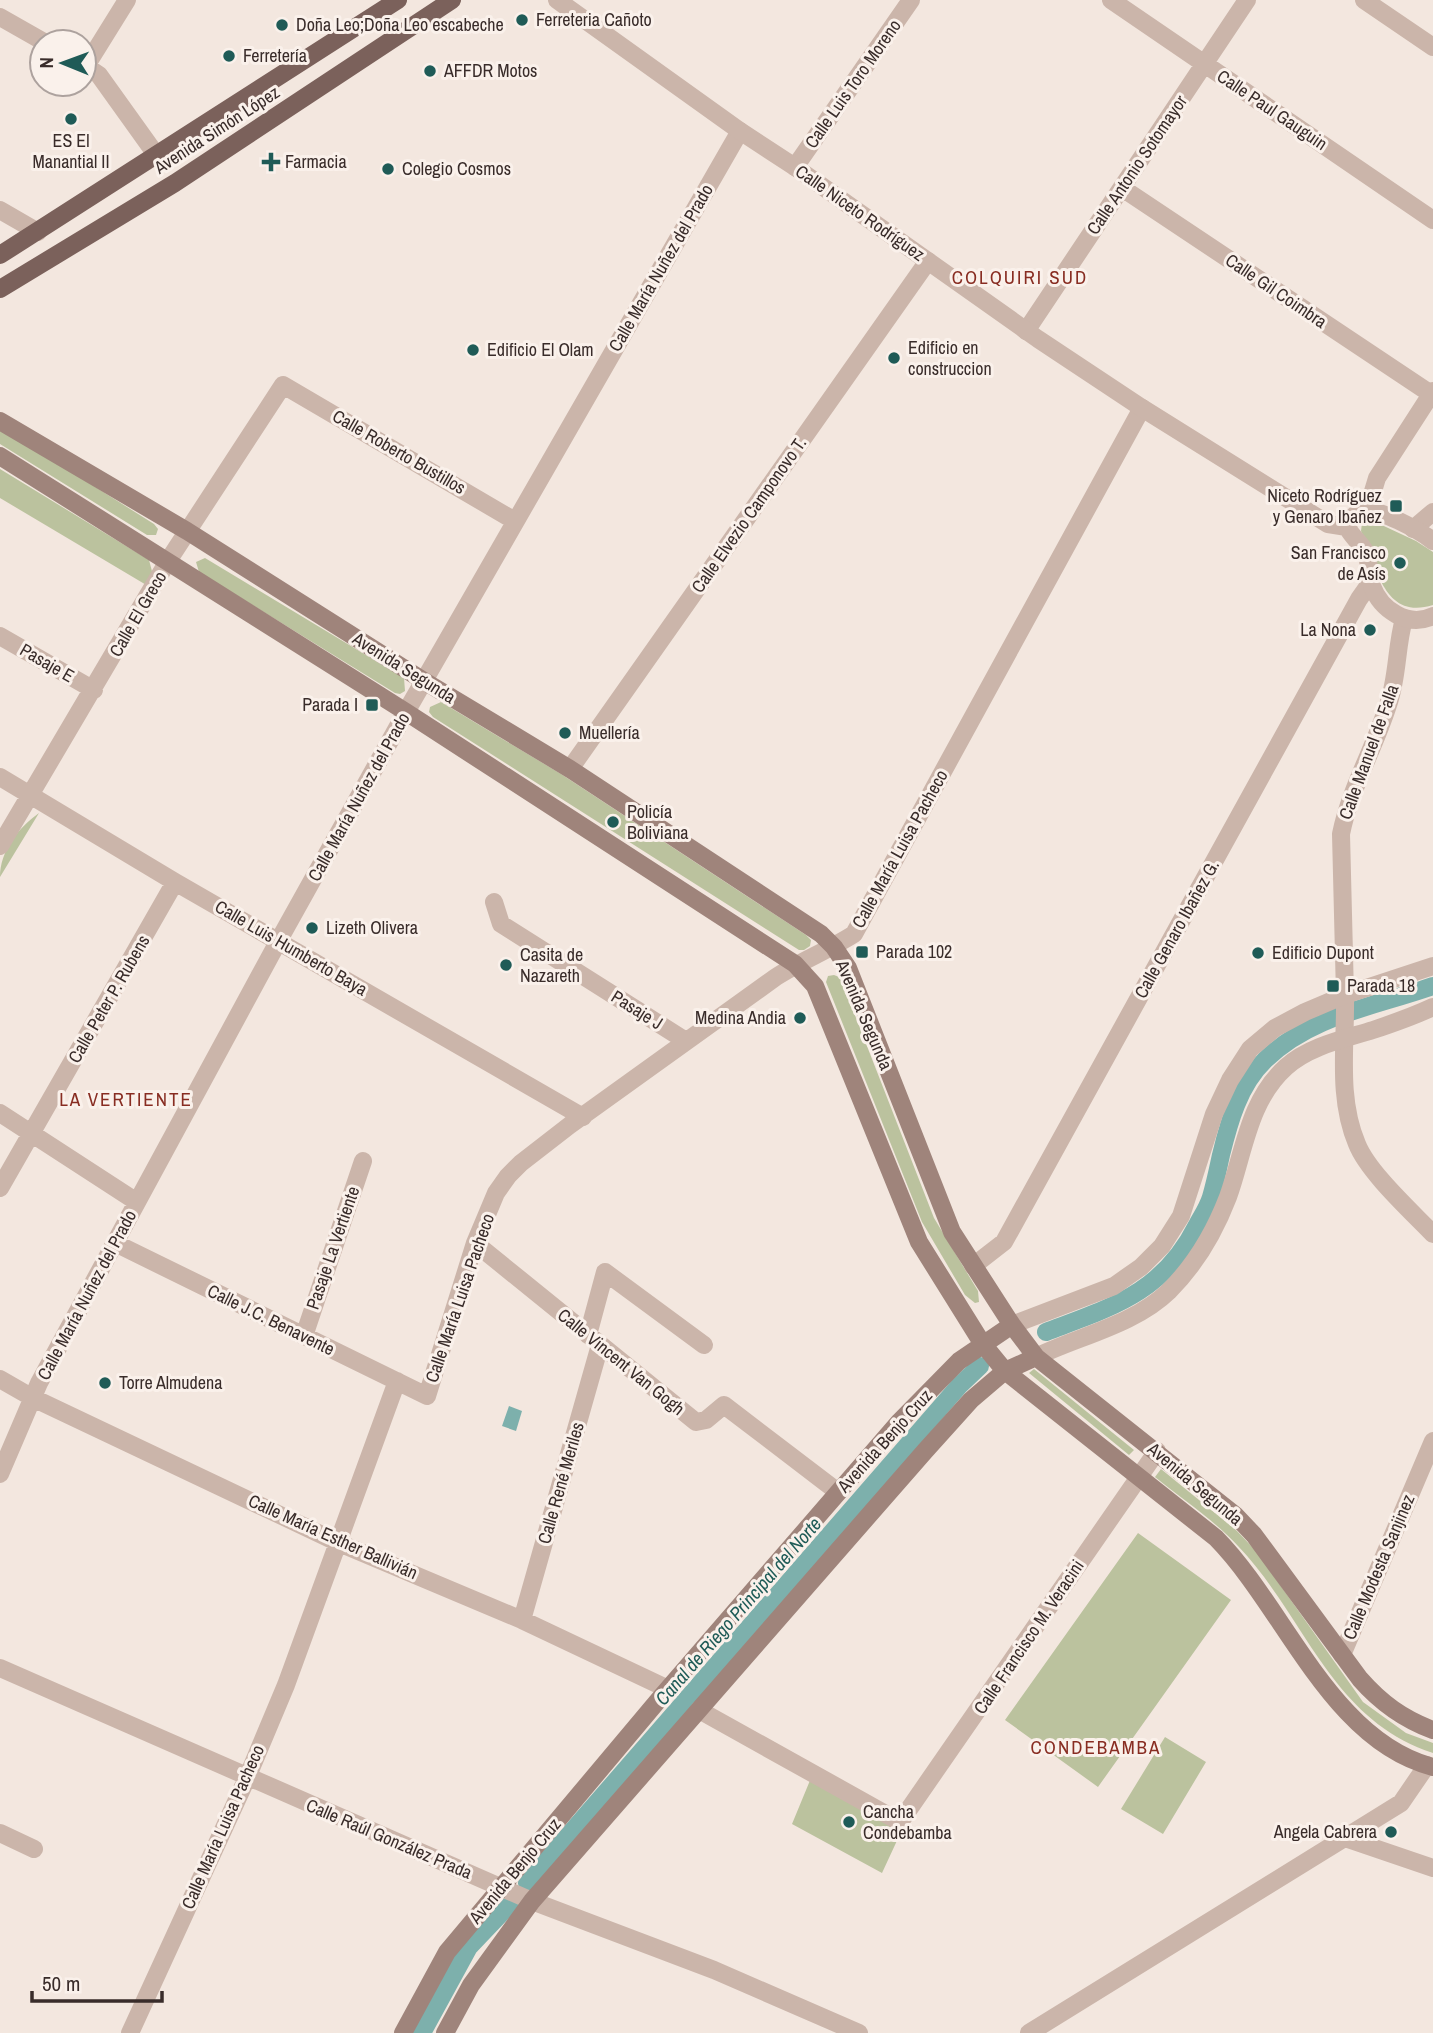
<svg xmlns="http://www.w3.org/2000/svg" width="1433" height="2033" viewBox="0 0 1433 2033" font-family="'Archivo Narrow',sans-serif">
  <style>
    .green { fill: #bbc29e }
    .water { fill: #7db0ac }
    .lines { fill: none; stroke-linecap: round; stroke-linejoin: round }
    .canal { stroke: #7db0ac; stroke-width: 18 }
    .minor { stroke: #cbb5aa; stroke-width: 18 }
    .tertiary { stroke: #cbb5aa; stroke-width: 18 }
    .secondary { stroke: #9f847b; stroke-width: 18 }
    .primary { stroke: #7b615b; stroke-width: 18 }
    .poi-dot { fill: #1f5b57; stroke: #faf1eb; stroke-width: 2.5 }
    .labels { text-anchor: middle; stroke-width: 6; stroke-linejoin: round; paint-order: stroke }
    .poi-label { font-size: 18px; fill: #392c2a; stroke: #faf1eb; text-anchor: start }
    .street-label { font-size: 18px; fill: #392c2a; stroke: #faf1eb }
    .neighbourhood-label { font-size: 19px; letter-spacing: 2px; fill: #882d22; stroke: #faf1eb }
    .water-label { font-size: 19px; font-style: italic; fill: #1f5b57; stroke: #faf1eb }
  </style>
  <rect width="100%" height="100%" fill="#f3e7df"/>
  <!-- green -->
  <path class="green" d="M0 427 154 524 158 529 156 535H147L0 444Z
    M0 469 149 560 153 575 148 586 0 498Z
    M1371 520 1416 541 1433 552V605C1382 621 1377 564 1361 531L1362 523Z
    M205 558 404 678 405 691 400 694 395 693 199 572 196 562Z
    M441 702 561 774 806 935 811 940 810 946 804 950H799L433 717 429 712 430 707Z
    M39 813 0 877C0 851 18 828 39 813Z
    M834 975 839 977 842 982 934 1218 978 1291 979 1302 975 1303 965 1295 922 1222 826 982 828 976Z
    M1034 1369 1134 1450 1129 1455 1029 1373Z
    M1161 1469 1237 1531 1256 1551 1363 1702 1406 1733 1433 1743V1753C1330 1719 1306 1617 1238 1546 1214 1520 1182 1499 1155 1477Z
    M1138 1533 1231 1600 1098 1787 1005 1720Z
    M1165 1737 1206 1762 1163 1834 1121 1809Z
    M811 1778 901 1832 882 1873 792 1824Z"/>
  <!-- water -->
  <path class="water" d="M509 1406 522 1411 516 1431 502 1426Z"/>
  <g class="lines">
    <!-- canal -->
    <path class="canal" d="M1046 1332C1112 1307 1163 1293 1197 1225 1202 1216 1208 1207 1211 1197 1215 1184 1218 1169 1221 1155 1229 1122 1239 1085 1265 1060 1311 1015 1374 1007 1433 986
      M527 1883 959 1386 980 1366
      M422 2033 469 1947 510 1904"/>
    <!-- minor -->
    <path class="minor" d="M1111 0 1433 220
      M1364 0 1433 47
      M0 17 44 42
      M84 65 99 75 157 156
      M86 66 127 0
      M795 167 911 0
      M1122 188 1431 394
      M0 210 38 232
      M1026 331 1247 0
      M1367 511 1377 478 1433 391
      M1413 529 1433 512
      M1404 619C1396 647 1398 677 1388 705 1374 749 1350 789 1341 834 1342 888 1344 941 1345 995 1346 1045 1337 1097 1357 1144 1368 1172 1411 1211 1433 1234
      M0 636 94 690
      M570 769 928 261
      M0 777 175 882 583 1117
      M0 846 168 561 283 385 515 521
      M494 902 501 924 686 1041
      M0 1113 137 1202
      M0 1188 175 882
      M115 1243 427 1396 475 1243 496 1193 508 1176 521 1163 570 1125 776 977C801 961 829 950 854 934L1142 408
      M475 1243 696 1422 706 1420 724 1405 838 1492
      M973 1266 1004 1242 1359 599 1371 582
      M588 1335 605 1272 704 1345
      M304 1336 363 1161
      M0 1379 33 1398 339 1543 522 1620 668 1689
      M0 1474 39 1383 279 940 406 712 740 131
      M522 1620 600 1345
      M1342 1655 1433 1441
      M0 1668 532 1901 714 1970 859 2033
      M699 1710 900 1822 1157 1451
      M0 1833 34 1849
      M1345 1838 1433 1868
      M130 2033 247 1778 286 1685 397 1381
      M1029 2033 1401 1803 1427 1765"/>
    <!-- tertiary -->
    <path class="tertiary" d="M557 0 740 131 795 167 1038 339 1142 408 1328 524 1347 527
      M1347 527C1352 537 1361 543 1366 553 1370 563 1368 575 1372 586 1381 610 1408 628 1433 616
      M1347 527C1350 520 1354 513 1362 511 1378 507 1420 531 1433 541
      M1012 1325 1114 1286 1141 1267 1162 1246 1181 1216 1214 1114 1230 1080 1250 1049 1275 1028 1305 1012 1345 995 1433 966
      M1036 1357C1079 1336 1134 1325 1169 1291 1195 1265 1215 1231 1228 1197 1244 1153 1248 1101 1286 1067 1309 1046 1344 1039 1373 1030 1394 1023 1414 1016 1433 1007"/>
    <!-- secondary -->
    <path class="secondary" d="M0 421 187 531 424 681 570 769 821 934 834 947 848 968 952 1232 1012 1325 1036 1357 1235 1515 1254 1535 1360 1679C1381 1703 1403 1719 1433 1730
      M0 456 406 712 795 964 815 986 919 1242 982 1343 1005 1371 1216 1538C1285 1608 1331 1741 1433 1767
      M403 2033 447 1952 661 1697 900 1421 959 1361 1012 1325
      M445 2033 471 1985 532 1901 925 1451 971 1400 1005 1371 1036 1357"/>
    <!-- primary -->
    <path class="primary" d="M0 255 398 0
      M0 289 175 183 452 0"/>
  </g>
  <!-- markers -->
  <g class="poi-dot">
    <circle cx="522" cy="20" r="7"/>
    <circle cx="282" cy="25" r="7"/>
    <circle cx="229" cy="56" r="7"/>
    <circle cx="430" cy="71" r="7"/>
    <circle cx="71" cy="119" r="7"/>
    <path d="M267.5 151.5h7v7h7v7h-7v7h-7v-7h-7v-7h7z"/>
    <circle cx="388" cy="169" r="7"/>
    <circle cx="473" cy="350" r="7"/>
    <circle cx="894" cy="358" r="7"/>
    <rect x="1389" y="499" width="14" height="14" rx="3.5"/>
    <circle cx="1400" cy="563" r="7"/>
    <circle cx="1370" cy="630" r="7"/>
    <rect x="365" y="698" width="14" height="14" rx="3.5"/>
    <circle cx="565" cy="733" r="7"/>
    <circle cx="613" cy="822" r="7"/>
    <circle cx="312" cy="928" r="7"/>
    <rect x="855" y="945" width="14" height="14" rx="3.5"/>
    <circle cx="1258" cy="953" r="7"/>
    <circle cx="506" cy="965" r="7"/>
    <rect x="1326" y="979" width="14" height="14" rx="3.5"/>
    <circle cx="800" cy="1018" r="7"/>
    <circle cx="105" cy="1383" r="7"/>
    <circle cx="849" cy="1822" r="7"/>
    <circle cx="1391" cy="1832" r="7"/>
  </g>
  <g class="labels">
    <!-- poi labels -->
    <g class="poi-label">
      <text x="536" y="26">Ferreteria Cañoto</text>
      <text x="296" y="31">Doña Leo;Doña Leo escabeche</text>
      <text x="243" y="62">Ferretería</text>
      <text x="444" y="77">AFFDR Motos</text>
      <text x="71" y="147" text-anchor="middle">ES El<tspan x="71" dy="21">Manantial II</tspan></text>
      <text x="285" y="168">Farmacia</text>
      <text x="402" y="175">Colegio Cosmos</text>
      <text x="908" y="354">Edificio en<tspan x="908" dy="21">construccion</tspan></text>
      <text x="487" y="356">Edificio El Olam</text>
      <text x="1382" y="502" text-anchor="end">Niceto Rodríguez<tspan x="1382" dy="21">y Genaro Ibañez</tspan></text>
      <text x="1386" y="559" text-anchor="end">San Francisco<tspan x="1386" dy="21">de Asís</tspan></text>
      <text x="1356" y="636" text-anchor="end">La Nona</text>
      <text x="358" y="711" text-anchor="end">Parada I</text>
      <text x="579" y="739">Muellería</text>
      <text x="627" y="818">Policía<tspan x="627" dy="21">Boliviana</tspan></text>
      <text x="326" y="934">Lizeth Olivera</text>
      <text x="876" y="958">Parada 102</text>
      <text x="1272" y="959">Edificio Dupont</text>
      <text x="520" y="961">Casita de<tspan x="520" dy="21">Nazareth</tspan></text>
      <text x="1347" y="992">Parada 18</text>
      <text x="786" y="1024" text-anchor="end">Medina Andia</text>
      <text x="119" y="1389">Torre Almudena</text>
      <text x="863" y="1818">Cancha<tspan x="863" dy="21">Condebamba</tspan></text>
      <text x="1377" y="1838" text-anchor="end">Angela Cabrera</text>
    </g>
    <!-- street labels -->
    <g class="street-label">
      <text transform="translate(853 84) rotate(-55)" y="6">Calle Luis Toro Moreno</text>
      <text transform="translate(1272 110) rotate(34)" y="6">Calle Paul Gauguin</text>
      <text transform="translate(217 130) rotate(-33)" y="6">Avenida Simón López</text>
      <text transform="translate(1137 165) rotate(-56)" y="6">Calle Antonio Sotomayor</text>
      <text transform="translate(860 213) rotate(35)" y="6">Calle Niceto Rodríguez</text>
      <text transform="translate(661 268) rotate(-60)" y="6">Calle María Nuñez del Prado</text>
      <text transform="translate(1276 291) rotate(34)" y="6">Calle Gil Coimbra</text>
      <text transform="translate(399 452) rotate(30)" y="6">Calle Roberto Bustillos</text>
      <text transform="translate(749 515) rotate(-55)" y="6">Calle Elvezio Camponovo T.</text>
      <text transform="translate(138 614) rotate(-60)" y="6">Calle El Greco</text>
      <text transform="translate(47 663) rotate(30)" y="6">Pasaje E</text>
      <text transform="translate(404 668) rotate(32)" y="6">Avenida Segunda</text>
      <text transform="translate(1369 752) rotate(-70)" y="6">Calle Manuel de Falla</text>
      <text transform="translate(359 797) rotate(-61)" y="6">Calle María Nuñez del Prado</text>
      <text transform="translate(900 849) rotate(-61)" y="6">Calle María Luisa Pacheco</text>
      <text transform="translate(1177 929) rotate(-61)" y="6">Calle Genaro Ibañez G.</text>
      <text transform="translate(291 948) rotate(30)" y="6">Calle Luis Humberto Baya</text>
      <text transform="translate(109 999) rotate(-60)" y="6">Calle Peter P. Rubens</text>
      <text transform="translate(637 1010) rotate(32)" y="6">Pasaje J</text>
      <text transform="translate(864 1015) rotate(67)" y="6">Avenida Segunda</text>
      <text transform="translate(333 1248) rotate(-71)" y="6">Pasaje La Vertiente</text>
      <text transform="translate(87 1295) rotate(-62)" y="6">Calle María Nuñez del Prado</text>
      <text transform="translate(460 1298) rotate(-71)" y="6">Calle María Luisa Pacheco</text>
      <text transform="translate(271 1320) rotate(26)" y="6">Calle J.C. Benavente</text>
      <text transform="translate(621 1362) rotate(39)" y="6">Calle Vincent Van Gogh</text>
      <text transform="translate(885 1441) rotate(-48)" y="6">Avenida Benjo Cruz</text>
      <text transform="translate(561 1483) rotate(-74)" y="6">Calle René Meriles</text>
      <text transform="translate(1195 1484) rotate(40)" y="6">Avenida Segunda</text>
      <text transform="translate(333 1537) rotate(24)" y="6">Calle María Esther Ballivián</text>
      <text transform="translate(1379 1567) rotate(-67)" y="6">Calle Modesta Sanjinez</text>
      <text transform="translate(1029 1637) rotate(-56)" y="6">Calle Francisco M. Veracini</text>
      <text transform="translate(223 1827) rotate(-66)" y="6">Calle María Luisa Pacheco</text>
      <text transform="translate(389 1839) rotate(23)" y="6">Calle Raúl González Prada</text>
      <text transform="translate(515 1871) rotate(-50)" y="6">Avenida Benjo Cruz</text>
    </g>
    <!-- neighbourhood labels -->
    <g class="neighbourhood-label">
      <text x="1020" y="284">COLQUIRI SUD</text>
      <text x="126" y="1106">LA VERTIENTE</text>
      <text x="1096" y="1754">CONDEBAMBA</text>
    </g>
    <!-- water labels -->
    <g class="water-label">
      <text transform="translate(738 1611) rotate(-49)" y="7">Canal de Riego Principal del Norte</text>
    </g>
  </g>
  <!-- north arrow -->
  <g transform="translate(63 63) rotate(271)"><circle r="33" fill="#faf1eb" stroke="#ada29e" stroke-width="2"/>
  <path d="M0-5L12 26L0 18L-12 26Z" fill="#1f5b57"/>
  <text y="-10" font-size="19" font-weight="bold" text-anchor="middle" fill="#392c2a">N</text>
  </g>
  <!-- scale -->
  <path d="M32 1991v10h130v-10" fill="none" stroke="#392c2a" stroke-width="3.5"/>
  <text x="42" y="1991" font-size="21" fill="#392c2a" stroke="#faf1eb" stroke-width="5" paint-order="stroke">50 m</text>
</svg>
